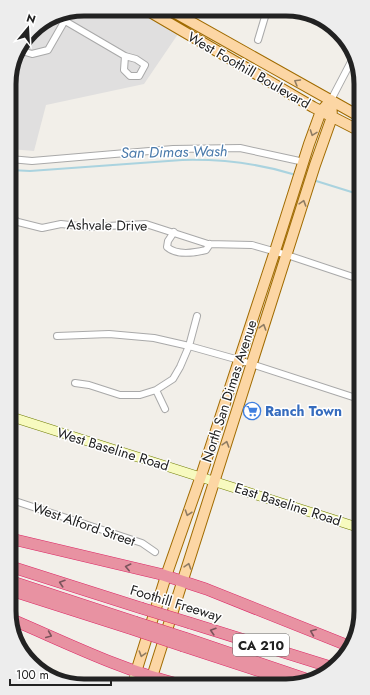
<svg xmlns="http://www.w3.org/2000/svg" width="370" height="695" viewBox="0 0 370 695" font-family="Jost,sans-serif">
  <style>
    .residential { fill: #e0dfdf }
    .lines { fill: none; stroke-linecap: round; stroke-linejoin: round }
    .stream { stroke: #aad3df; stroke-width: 2 }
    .minor-casing { stroke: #a9a9a9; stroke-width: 8 }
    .secondary-casing { stroke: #707d05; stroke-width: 10 }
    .primary-casing { stroke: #a06b00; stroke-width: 12 }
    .motorway-casing { stroke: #dc2a67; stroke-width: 12 }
    .minor { stroke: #fff; stroke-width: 6 }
    .secondary { stroke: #f7fabf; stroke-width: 9 }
    .primary { stroke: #fcd6a4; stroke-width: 10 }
    .motorway { stroke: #e892a2; stroke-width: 11 }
    .motorway-bridge-casing { stroke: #dc2a67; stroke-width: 12; stroke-linecap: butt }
    .motorway-bridge { stroke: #e892a2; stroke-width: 11 }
    .oneway { stroke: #8f7c63 }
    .oneway2 { stroke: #7b545c }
    .labels { text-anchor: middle; stroke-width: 3; stroke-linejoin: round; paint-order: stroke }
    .shield { fill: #fff; stroke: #646464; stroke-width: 1 }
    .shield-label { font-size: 13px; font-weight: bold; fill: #222 }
    .street-label { font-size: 14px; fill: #222; stroke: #fff }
    .shop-label { font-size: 14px; font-weight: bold; fill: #366cbe; stroke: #fff; text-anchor: start }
    .water-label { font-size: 15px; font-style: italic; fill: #4a7aab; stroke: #fff }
    .rim { fill: none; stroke: #222; stroke-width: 5 }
  </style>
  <rect width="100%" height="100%" fill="#f2efe9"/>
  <!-- residential -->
  <path class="residential" d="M84 9H136L178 34 144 84 46 105 34 151 10 149V74L34 28Z"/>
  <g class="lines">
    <!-- stream -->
    <path class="stream" d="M10 170 30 171 182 160C221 159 258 163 296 175
      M313 180 358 194"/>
    <defs>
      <path id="minor" d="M60 18 125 56 136 59 145 65 139 76H130L124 70 125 56
        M258 40 267 10
        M22 51 32 54 48 50 68 15
        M331 100 354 56
        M10 159 32 161 173 149 240 148 304 162
        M10 217 18 222 42 228 61 224 88 227 146 224 208 244 252 245 287 255 359 279
        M174 232 168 241 167 247C177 256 194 253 206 250L210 244
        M57 336 109 334 154 338 189 346 239 360 359 399
        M75 383 89 385 120 395H140L156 390 173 379 180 367 189 346 197 316
        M156 390 165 409
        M12 500 142 543 155 552"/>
      <path id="secondary" d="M12 417 360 528
        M132 685 136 672"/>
      <path id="primary" d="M145 9 313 107 358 130
        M170 10 357 115
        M136 672 166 576 201 476 275 251 309 144 321 111 331 100
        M152 677 315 165 332 117 331 100"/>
      <path id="motorway" d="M12 539 160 574 206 589 349 646
        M12 567 141 608
        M13 582 135 622
        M13 591 132 629
        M13 620C67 643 121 670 178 684
        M190 623 331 667
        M185 638 312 681
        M183 646 293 682"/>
    </defs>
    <!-- minor casing -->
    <use href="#minor" class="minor-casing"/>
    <!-- secondary casing -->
    <use href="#secondary" class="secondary-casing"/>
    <!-- primary casing -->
    <use href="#primary" class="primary-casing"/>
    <!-- motorway casing -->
    <use href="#motorway" class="motorway-casing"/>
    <!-- minor -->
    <use href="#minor" class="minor"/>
    <!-- secondary -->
    <use href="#secondary" class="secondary"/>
    <!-- primary -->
    <use href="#primary" class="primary"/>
    <!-- motorway -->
    <use href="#motorway" class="motorway"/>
    <defs>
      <path id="motorway-bridge" d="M141 608 190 623
        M135 622 185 638
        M132 629 183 646"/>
    </defs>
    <!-- motorway-bridge casing -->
    <use href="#motorway-bridge" class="motorway-bridge-casing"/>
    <!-- motorway-bridge -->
    <use href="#motorway-bridge" class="motorway-bridge"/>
  </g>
  <!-- one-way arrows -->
  <defs><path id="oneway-chevron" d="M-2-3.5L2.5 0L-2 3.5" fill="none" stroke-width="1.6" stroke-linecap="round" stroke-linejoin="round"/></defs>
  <g class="oneway">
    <use href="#oneway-chevron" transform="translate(297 82) rotate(-150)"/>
    <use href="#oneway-chevron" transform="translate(313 133) rotate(110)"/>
    <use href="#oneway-chevron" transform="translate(303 203) rotate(-73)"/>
    <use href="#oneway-chevron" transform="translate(263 327) rotate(-72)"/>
    <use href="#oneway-chevron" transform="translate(226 444) rotate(-73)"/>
    <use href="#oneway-chevron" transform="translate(188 513) rotate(109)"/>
    <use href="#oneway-chevron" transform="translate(188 566) rotate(-72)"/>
    <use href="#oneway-chevron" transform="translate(142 654) rotate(107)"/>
  </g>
  <g class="oneway2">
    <use href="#oneway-chevron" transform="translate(128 567) rotate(-167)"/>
    <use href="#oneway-chevron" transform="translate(62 583) rotate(-162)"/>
    <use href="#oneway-chevron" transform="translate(213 631) rotate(-163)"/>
    <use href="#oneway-chevron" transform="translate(313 632) rotate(-158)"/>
    <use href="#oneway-chevron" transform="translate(49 635) rotate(23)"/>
  </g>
  <!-- icons -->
  <defs>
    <symbol id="supermarket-ring" viewBox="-11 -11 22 22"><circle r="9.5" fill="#fff" stroke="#3f7fe0" stroke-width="1.5"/><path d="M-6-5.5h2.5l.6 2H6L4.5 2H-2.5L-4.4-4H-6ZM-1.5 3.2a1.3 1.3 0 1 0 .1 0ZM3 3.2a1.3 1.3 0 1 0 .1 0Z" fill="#3f7fe0"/></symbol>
  </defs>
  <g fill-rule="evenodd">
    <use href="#supermarket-ring" x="242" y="401" width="20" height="20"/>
  </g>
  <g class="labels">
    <!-- shield labels -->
    <rect class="shield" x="233" y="634" width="56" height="22" rx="3"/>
    <g class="shield-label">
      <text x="261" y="650">CA 210</text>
    </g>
    <!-- street labels -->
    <g class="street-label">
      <text transform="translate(249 70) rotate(30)" y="5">West Foothill Boulevard</text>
      <text transform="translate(107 225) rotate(1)" y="5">Ashvale Drive</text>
      <text transform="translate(229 391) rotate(-72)" y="5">North San Dimas Avenue</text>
      <text transform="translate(113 449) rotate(17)" y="5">West Baseline Road</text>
      <text transform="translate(288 504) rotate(18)" y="5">East Baseline Road</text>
      <text transform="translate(84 524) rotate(19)" y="5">West Alford Street</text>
      <text transform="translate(176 603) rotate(17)" y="5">Foothill Freeway</text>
    </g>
    <!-- shop labels -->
    <g class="shop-label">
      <text x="265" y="416">Ranch Town</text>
    </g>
    <!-- water labels -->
    <g class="water-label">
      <text transform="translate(174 152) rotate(-1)" y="5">San Dimas Wash</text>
    </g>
  </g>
  <!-- crop -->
  <path d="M0 0H370V695H0ZM84 16H286A68 68 0 0 1 354 84V611A68 68 0 0 1 286 679H84A68 68 0 0 1 16 611V84A68 68 0 0 1 84 16Z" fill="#ededed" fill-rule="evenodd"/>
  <path class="rim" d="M84 16H286A68 68 0 0 1 354 84V611A68 68 0 0 1 286 679H84A68 68 0 0 1 16 611V84A68 68 0 0 1 84 16Z"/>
  <!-- north arrow -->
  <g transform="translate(28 28) rotate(18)" stroke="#ffffff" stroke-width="3" paint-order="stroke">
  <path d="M0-3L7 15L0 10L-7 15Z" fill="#222222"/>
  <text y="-6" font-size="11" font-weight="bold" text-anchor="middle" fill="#222222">N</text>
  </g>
  <!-- scale -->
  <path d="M10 679v6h101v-6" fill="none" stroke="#222222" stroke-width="2"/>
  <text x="16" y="679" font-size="12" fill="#222222" stroke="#ffffff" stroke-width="3" paint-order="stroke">100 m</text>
</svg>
